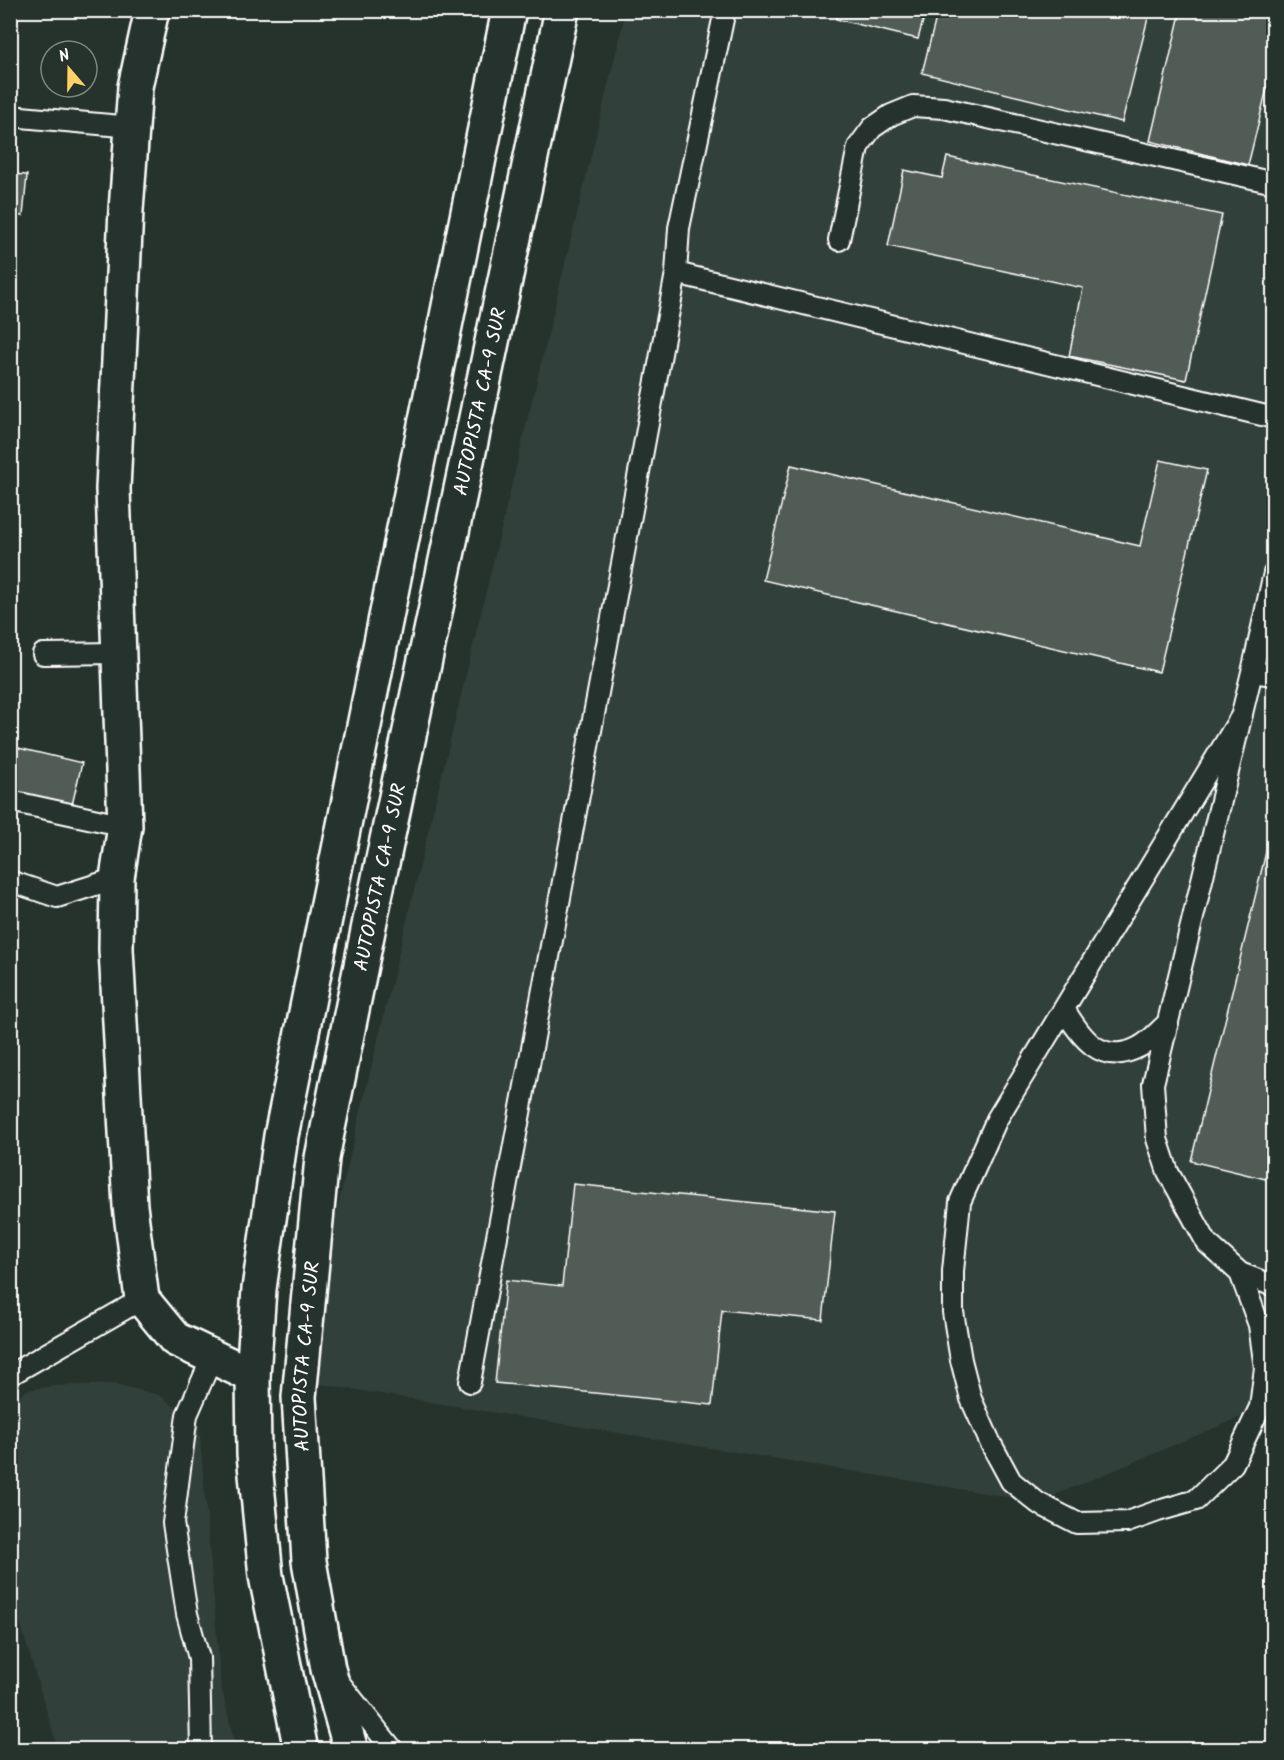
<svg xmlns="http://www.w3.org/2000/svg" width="1284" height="1760" viewBox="0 0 1284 1760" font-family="Kalam,sans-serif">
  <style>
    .built { fill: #333f3a }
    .building { fill: #515c57; stroke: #fff; stroke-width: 1.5 }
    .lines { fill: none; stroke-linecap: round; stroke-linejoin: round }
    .lane-casing { stroke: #fff; stroke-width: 24 }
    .street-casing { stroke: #fff; stroke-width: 38 }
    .highway-casing { stroke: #fff; stroke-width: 38 }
    .lane { stroke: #26332d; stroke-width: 20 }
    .street { stroke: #26332d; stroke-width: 33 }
    .highway { stroke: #26332d; stroke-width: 33 }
    .labels { text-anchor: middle; stroke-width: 5; stroke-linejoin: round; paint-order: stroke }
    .street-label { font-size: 20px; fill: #fff; stroke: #26332d }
  </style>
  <rect width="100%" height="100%" fill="#26332d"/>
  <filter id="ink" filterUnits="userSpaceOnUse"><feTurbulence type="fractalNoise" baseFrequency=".0167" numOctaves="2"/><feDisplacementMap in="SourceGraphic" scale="12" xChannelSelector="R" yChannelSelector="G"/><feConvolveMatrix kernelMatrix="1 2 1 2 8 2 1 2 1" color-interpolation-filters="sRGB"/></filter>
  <g filter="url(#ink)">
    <!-- built -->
    <path class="built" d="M626 11H1273L1274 1324 1256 1327 1257 1410 1039 1502 296 1380Z
      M114 1384 159 1395 199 1425 221 1686 236 1749H58L11 1593V1402L27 1390 54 1386Z"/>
    <!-- building -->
    <path class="building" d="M838 10H926L918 39 836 19Z
      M938 10H1150L1122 122 922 73Z
      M1181 10H1274V60L1248 165 1150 141Z
      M947 157 1222 215 1186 380 1069 356 1083 288 888 246 904 170 942 178Z
      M10 174 27 175 23 216 10 215Z
      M1160 460 1207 470 1159 672 763 580 791 465 1140 546Z
      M10 746 82 763 72 805 10 791Z
      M1274 819V1181L1191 1161Z
      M573 1184 835 1211 823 1320 722 1310 712 1405 495 1383 506 1280 562 1286Z"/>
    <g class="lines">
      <defs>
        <path id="lane" d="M725 10 679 228 676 273 1274 418
          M10 116 132 127
          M839 240 858 147 872 128 891 115 913 106 944 108 1274 183
          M1274 573 1252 672 1153 1084 1157 1139 1168 1172 1207 1243 1240 1273 1274 1286
          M43 654 119 653
          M1252 672 1274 675
          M10 801 125 826
          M10 881 57 897 117 878
          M1064 1009C1081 1037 1101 1067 1139 1047 1150 1042 1159 1030 1168 1023
          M1240 1273 1259 1325 1265 1368 1260 1407 1233 1464 1196 1500 1158 1511 1127 1522 1077 1523 1038 1503 1011 1481 990 1442 971 1399 961 1360 953 1312V1271L960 1202 997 1119 1242 715
          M10 1375 142 1299
          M470 1382 676 273
          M338 1681 393 1750
          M201 1750 199 1658 187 1614 173 1523 187 1415 212 1358"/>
        <path id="street" d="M152 10 135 87 126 210 113 489 125 826 117 878 116 949 130 1206 142 1299 175 1339 253 1376"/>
        <g id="highway">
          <path d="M301 1750 266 1576 254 1454 253 1376 259 1289 281 1136 509 10"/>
          <path id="s1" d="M351 1750 328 1669 309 1561 299 1397 322 1158 372 911 562 10"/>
        </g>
      </defs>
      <!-- lane casing -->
      <use href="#lane" class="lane-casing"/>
      <!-- street casing -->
      <use href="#street" class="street-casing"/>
      <!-- highway casing -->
      <use href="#highway" class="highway-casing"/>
      <!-- lane -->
      <use href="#lane" class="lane"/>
      <!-- street -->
      <use href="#street" class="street"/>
      <!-- highway -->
      <use href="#highway" class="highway"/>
    </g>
  </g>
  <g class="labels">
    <!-- street labels -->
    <g class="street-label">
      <text dy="7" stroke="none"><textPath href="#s1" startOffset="1371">AUTOPISTA CA-9 SUR</textPath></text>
      <text dy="7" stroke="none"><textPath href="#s1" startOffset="885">AUTOPISTA CA-9 SUR</textPath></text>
      <text dy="7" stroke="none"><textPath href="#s1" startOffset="399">AUTOPISTA CA-9 SUR</textPath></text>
    </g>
  </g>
  <!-- margin -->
  <rect width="1284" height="1760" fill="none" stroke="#26332d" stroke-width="36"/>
  <rect x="18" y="18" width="1248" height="1724" fill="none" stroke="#fff" stroke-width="2" filter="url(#ink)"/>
  <!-- north arrow -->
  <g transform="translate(69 69) rotate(340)"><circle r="28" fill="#26332d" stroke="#7d8581" stroke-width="1.5"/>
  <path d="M0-4.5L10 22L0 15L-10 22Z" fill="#ffd166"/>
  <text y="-9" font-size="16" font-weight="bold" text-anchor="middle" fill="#ffffff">N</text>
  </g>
</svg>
